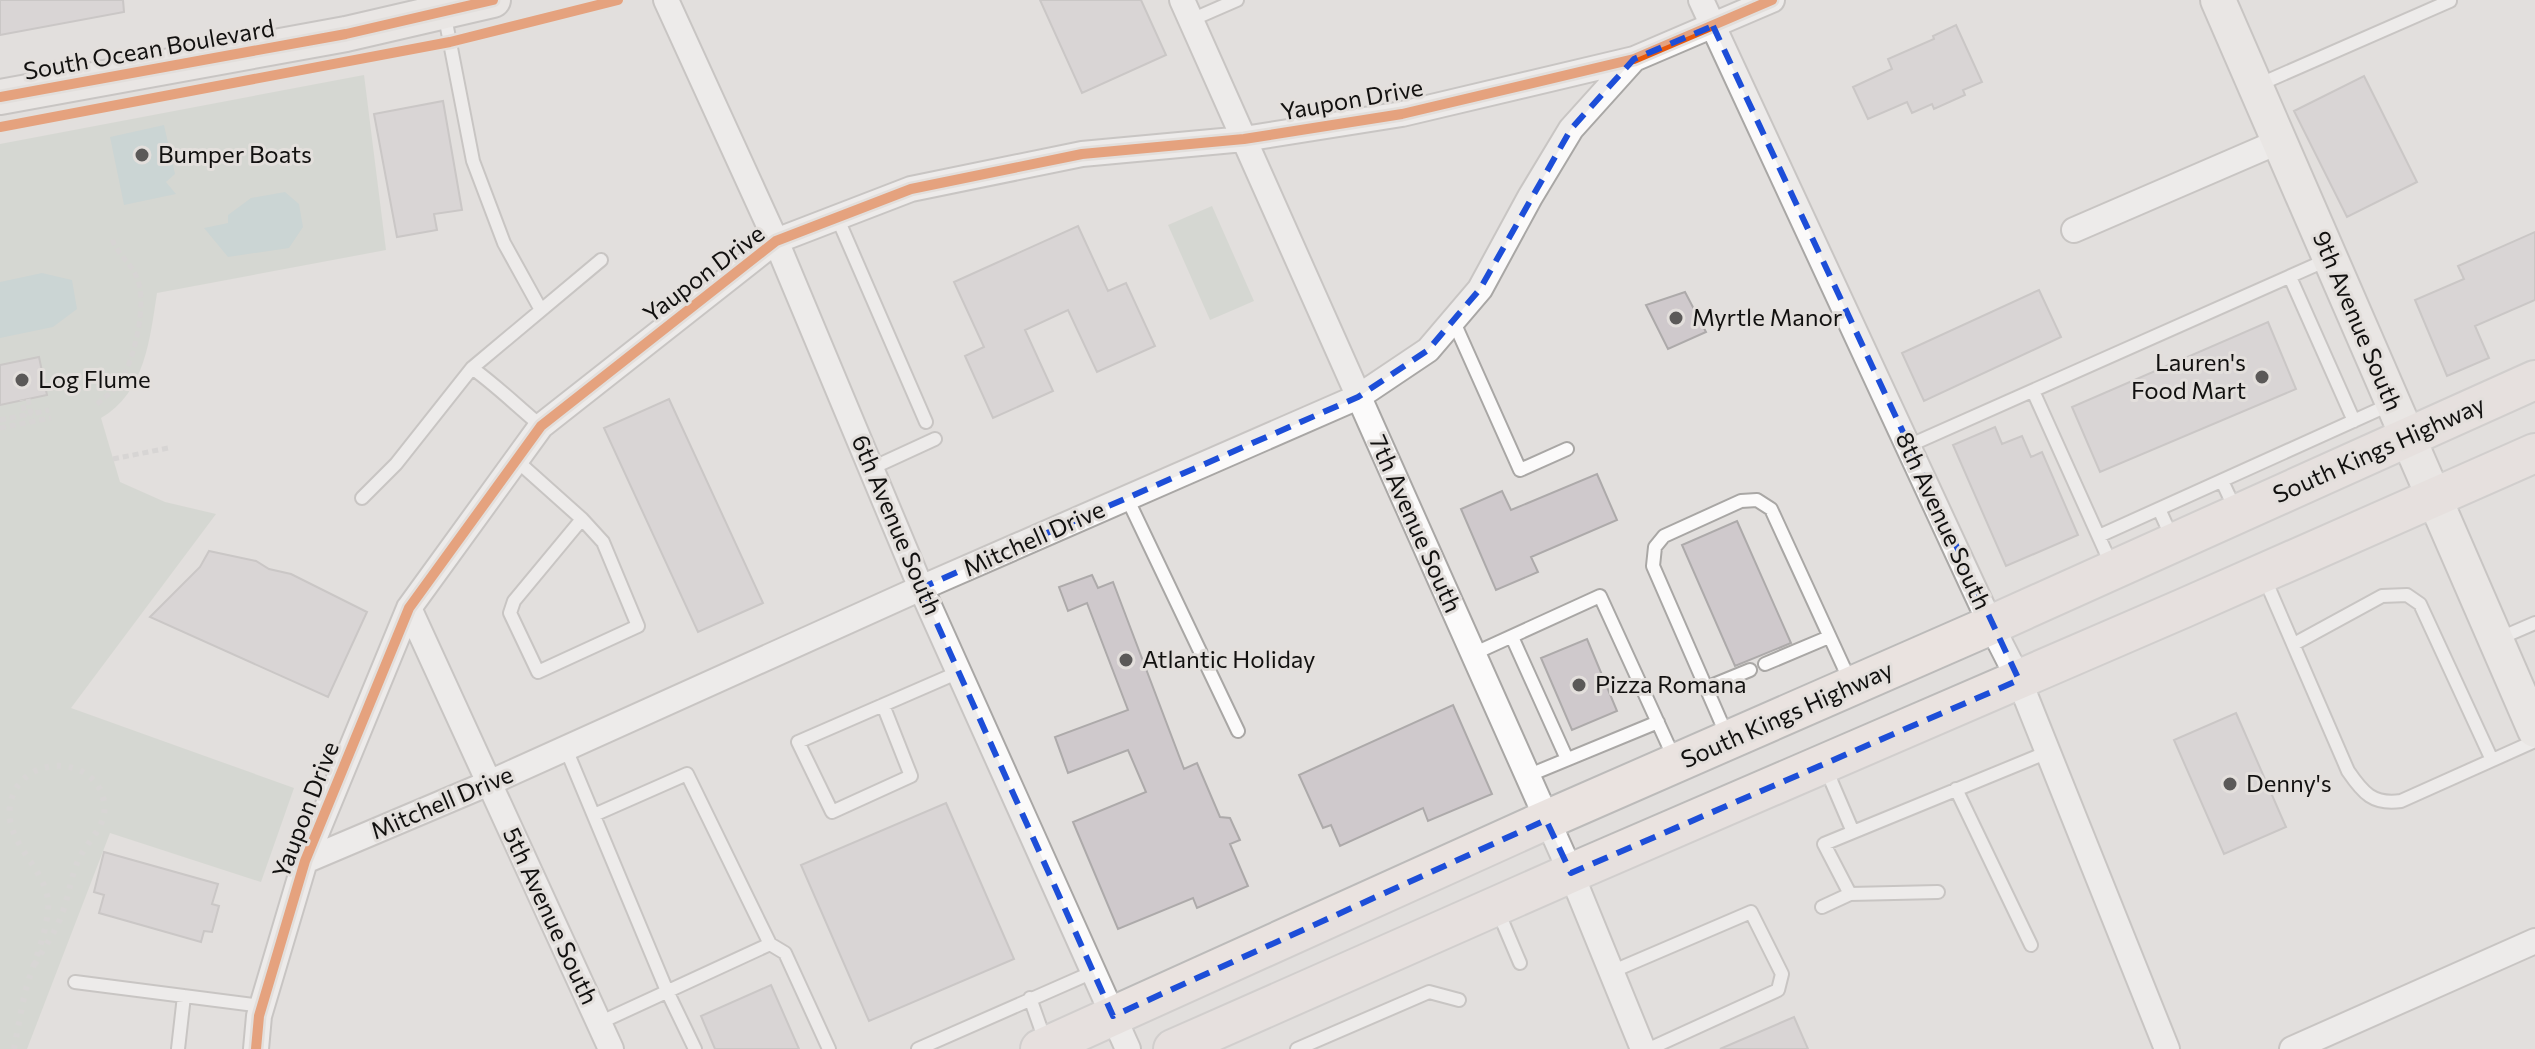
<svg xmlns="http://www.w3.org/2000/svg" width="2535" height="1049" viewBox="0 0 2535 1049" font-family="Commissioner,sans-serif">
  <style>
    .green { fill: #c6cfc5 }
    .water { fill: #b0c9c9 }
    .building { fill: #cfc9cc; stroke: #adaaaa; stroke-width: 2 }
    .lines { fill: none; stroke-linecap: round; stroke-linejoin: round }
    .lane-casing { stroke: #a9a7a5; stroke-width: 16 }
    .street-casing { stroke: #a9a7a5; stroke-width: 28 }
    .secondary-casing { stroke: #a9a7a5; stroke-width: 38 }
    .primary-casing { stroke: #bcbbba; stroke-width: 42 }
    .path { stroke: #cac9c9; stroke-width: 5; stroke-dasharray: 6 4; stroke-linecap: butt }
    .lane { stroke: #fbfafa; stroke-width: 12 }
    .street { stroke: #fbfafa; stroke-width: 24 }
    .secondary { stroke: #f2efed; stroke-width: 34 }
    .primary { stroke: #eae3e0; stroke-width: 38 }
    .rail { stroke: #cdcccc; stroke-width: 6; stroke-dasharray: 4 8; stroke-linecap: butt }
    .cycleway-casing { stroke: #e3dfdc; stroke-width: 15 }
    .cycleway { stroke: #e8590c; stroke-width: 10 }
    .marked { fill: none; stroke: #1d4ed8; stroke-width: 6; stroke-dasharray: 16 10; stroke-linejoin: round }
    .poi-dot { fill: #5b5958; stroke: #e3dfdc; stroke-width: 3 }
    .labels { text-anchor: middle; stroke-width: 6; stroke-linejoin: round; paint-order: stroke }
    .street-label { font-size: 24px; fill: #121110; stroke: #e3dfdc }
    .poi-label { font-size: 24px; fill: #121110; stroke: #e3dfdc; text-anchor: start }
  </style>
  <rect width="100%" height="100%" fill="#e2dfdd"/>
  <!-- green -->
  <path class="green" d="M364 75 386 250 157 293C150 338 145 393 101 418L120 482 165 502 216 514 71 708 294 788 261 882 110 833 27 1049H0V144Z
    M1212 206 1254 301 1210 320 1168 225Z"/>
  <!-- water -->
  <path class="water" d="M164 125 175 174 166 182 176 194 124 205 110 137Z
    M285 192 299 204 303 227 289 248 228 257 204 228 228 223V215L251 198Z
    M42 273 72 280 77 309 53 327 0 338V282Z"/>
  <!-- building -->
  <path class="building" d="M0 0H123L124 12 0 35Z
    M1040 0H1141L1166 55 1082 93Z
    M1956 25 1982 82 1963 90 1965 95 1934 109 1932 104 1912 113 1907 102 1868 119 1853 87 1892 69 1888 59 1934 39 1933 36Z
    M2364 76 2417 182 2347 217 2294 111Z
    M443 101 462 210 434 214 437 230 397 237 374 114Z
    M1078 226 1108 291 1126 283 1155 346 1097 372 1068 310 1025 330 1053 391 993 418 965 356 984 347 954 282Z
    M2535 232V300L2475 326 2489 358 2447 376 2415 300 2464 279 2458 266Z
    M2039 290 2061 337 1924 401 1902 353Z
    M1685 292 1706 332 1668 349 1646 305Z
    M2268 322 2296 389 2100 472 2072 407Z
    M39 357 47 395 0 405V365Z
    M669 399 763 603 698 632 604 428Z
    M1995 427 2002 444 2022 436 2031 457 2042 452 2078 535 2006 566 1953 445Z
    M1597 474 1617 520 1531 557 1538 572 1496 590 1461 509 1502 491 1511 510Z
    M1737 521 1791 643 1735 666 1682 545Z
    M209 551 256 561 269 569 291 574 367 612 328 697 150 617 200 567Z
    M1092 575 1098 588 1113 582 1184 769 1197 763 1220 817 1230 818 1240 840 1230 844 1248 886 1197 908 1193 898 1118 929 1073 822 1146 792 1128 750 1068 773 1055 737 1128 710 1087 603 1068 611 1059 587Z
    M1587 639 1617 711 1572 730 1541 658Z
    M1453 705 1492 794 1428 821 1423 808 1340 846 1331 825 1323 828 1299 775Z
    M2236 713 2286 827 2224 854 2174 740Z
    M946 803 1014 959 869 1021 801 865Z
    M104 852 218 884 212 904 219 906 212 932 204 931 201 942 99 913 104 895 94 892Z
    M771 985 799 1049H715L701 1016Z
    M1794 1017 1808 1049H1720Z"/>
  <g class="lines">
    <defs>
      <path id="lane" d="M444 12 473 161 504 243 541 310
        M1191 20 1237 0
        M2258 85 2450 1
        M837 217 926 422
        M2290 277 2354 421
        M1453 320 1520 470 1567 449
        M472 368C497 386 517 406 541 426
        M2033 391 2112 566
        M1908 446 2329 259
        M516 460 582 519 603 542 638 626 538 672 510 613 514 601 582 519
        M872 468 935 439
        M2222 481 2236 511
        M362 498 396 464 472 368 601 260
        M1127 498 1238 731
        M2159 509 2173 540
        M2099 536 2391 404
        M2264 577 2348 771C2363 793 2373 805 2401 801L2535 741
        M1512 637 1567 759
        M2498 639 2535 623
        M2294 644 2382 596 2407 595 2420 604 2492 760
        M1473 654 1600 596 1675 760
        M1765 664 1829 637
        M1706 688 1750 670
        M883 705 911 776 832 812 798 742 959 672
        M1728 738 1653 566 1655 547 1664 536 1741 501 1757 500 1771 509 1851 683
        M566 749 667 991 695 1049
        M1826 769 1853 832
        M1527 776 1658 722
        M1956 789 2031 945
        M594 815 687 774 770 944 785 953 829 1049
        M1938 892 1850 894 1824 844 2048 752
        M1822 907 1850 894
        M1497 909 1520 963
        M1611 972 1751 912 1782 974 1778 990 1649 1049
        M75 982 262 1006
        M1030 998 1046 1043
        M599 1023 770 944
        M178 1049 184 996
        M918 1049 1093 972
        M1297 1049 1429 992 1459 1000"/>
      <path id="street" d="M666 0 776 241 921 588 1128 1049
        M1182 0 1571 873 1643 1049
        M1701 0 1991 625 2019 680 2167 1049
        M2074 230 2280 141
        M409 608 611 1049
        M305 861 489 783 921 588 1358 397 1428 350 1480 289 1530 197 1571 129 1634 59
        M256 1049 259 1016 305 861 409 608 541 426 776 241 911 189 1082 154 1244 139 1402 114 1634 59 1772 0
        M2292 1049 2535 941"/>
      <path id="secondary" d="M2218 0 2535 730
        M0 97 346 34 493 0"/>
      <path id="primary" d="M1040 1049 1546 820 1991 625 2535 380
        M1173 1049 1571 873 2184 608 2535 453"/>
    </defs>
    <!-- lane casing -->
    <use href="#lane" class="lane-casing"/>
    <!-- street casing -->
    <use href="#street" class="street-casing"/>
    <!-- secondary casing -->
    <use href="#secondary" class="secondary-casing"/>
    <!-- primary casing -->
    <use href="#primary" class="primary-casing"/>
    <!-- path -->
    <path class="path" d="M28 399 31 414 49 410
      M97 404C105 397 114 391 120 382 134 362 148 302 137 278 131 262 116 254 111 236
      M0 420 25 415 22 400
      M0 428 51 418
      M113 459 168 448"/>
    <!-- lane -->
    <use href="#lane" class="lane"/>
    <!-- street -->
    <use href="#street" class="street"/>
    <!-- secondary -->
    <use href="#secondary" class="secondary"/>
    <!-- primary -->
    <use href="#primary" class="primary"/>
    <!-- rail -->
    <path class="rail" d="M14 1049C18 1029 21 1009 26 989 33 964 50 926 48 901 44 864 1 841 11 801 22 754 96 754 104 802 108 827 87 840 78 861 70 879 68 901 60 919 53 936 42 951 33 967"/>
    <defs>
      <path id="cycleway" d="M0 97 346 34 493 0
        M0 127 450 42 618 0
        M256 1049 259 1016 305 861 409 608 541 426 776 241 911 189 1082 154 1244 139 1402 114 1634 59 1772 0"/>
    </defs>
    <!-- cycleway casing -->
    <use href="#cycleway" class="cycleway-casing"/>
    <!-- cycleway -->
    <use href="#cycleway" class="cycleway"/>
  </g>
  <!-- marked area -->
  <path d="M0 0H2535V1049H0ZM1713 26 2019 680 1571 873 1546 820 1113 1016 921 588 1358 397 1428 350 1480 289 1571 129 1634 59Z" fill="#e2dfdd" fill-opacity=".55" fill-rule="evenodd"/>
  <path class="marked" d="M1713 26 2019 680 1571 873 1546 820 1113 1016 921 588 1358 397 1428 350 1480 289 1571 129 1634 59Z"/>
  <!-- markers -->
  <g class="poi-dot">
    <circle cx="142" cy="155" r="8"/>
    <circle cx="1676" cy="318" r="8"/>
    <circle cx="2262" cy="377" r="8"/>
    <circle cx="22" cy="380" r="8"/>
    <circle cx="1126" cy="660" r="8"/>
    <circle cx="1579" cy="685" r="8"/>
    <circle cx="2230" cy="784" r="8"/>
  </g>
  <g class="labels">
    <!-- street labels -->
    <g class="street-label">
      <text transform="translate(149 50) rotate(-10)" y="8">South Ocean Boulevard</text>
      <text transform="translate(1352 100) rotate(-10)" y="8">Yaupon Drive</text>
      <text transform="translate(704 274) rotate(-37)" y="8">Yaupon Drive</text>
      <text transform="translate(2357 321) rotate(67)" y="8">9th Avenue South</text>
      <text transform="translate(2379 450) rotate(-24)" y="8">South Kings Highway</text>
      <text transform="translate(1943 521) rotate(65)" y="8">8th Avenue South</text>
      <text transform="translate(1415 524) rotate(66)" y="8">7th Avenue South</text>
      <text transform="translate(896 525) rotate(67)" y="8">6th Avenue South</text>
      <text transform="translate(1034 539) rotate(-24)" y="8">Mitchell Drive</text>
      <text transform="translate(1787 715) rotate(-24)" y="8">South Kings Highway</text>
      <text transform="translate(442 803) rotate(-23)" y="8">Mitchell Drive</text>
      <text transform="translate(306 810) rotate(-69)" y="8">Yaupon Drive</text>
      <text transform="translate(550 916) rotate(65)" y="8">5th Avenue South</text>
    </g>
    <!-- poi labels -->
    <g class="poi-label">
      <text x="158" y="163">Bumper Boats</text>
      <text x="1692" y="326">Myrtle Manor</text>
      <text x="2246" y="371" text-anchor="end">Lauren's<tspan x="2246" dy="28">Food Mart</tspan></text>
      <text x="38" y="388">Log Flume</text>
      <text x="1142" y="668">Atlantic Holiday</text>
      <text x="1595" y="693">Pizza Romana</text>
      <text x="2246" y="792">Denny's</text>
    </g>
  </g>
</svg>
